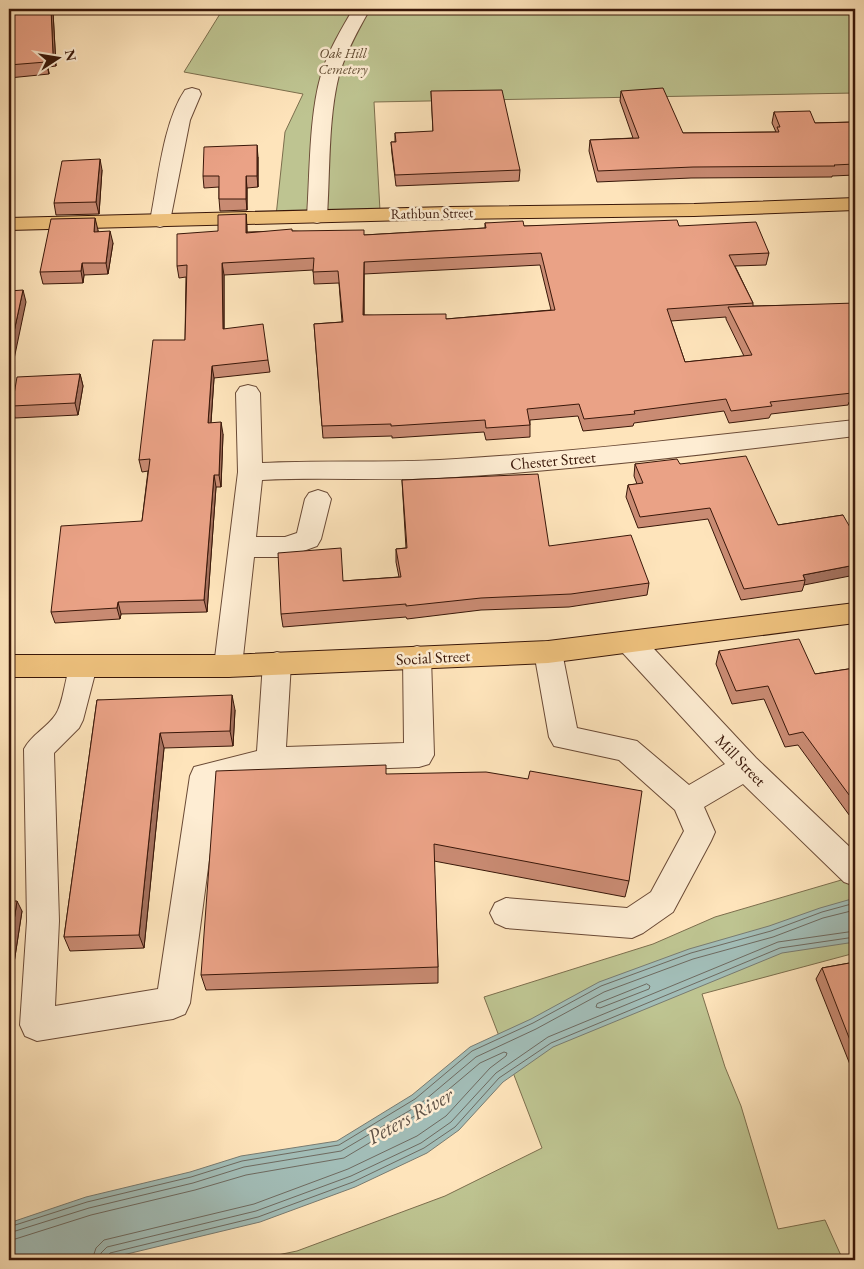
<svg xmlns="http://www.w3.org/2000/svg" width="864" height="1269" viewBox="0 0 864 1269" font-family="'EB Garamond',serif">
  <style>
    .green { fill: #bec491; stroke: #7c6e4d }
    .water { fill: #a2bdb7; stroke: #787b71 }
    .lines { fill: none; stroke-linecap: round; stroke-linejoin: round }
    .shore { stroke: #6e6a60; stroke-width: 1 }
    .minor-casing { stroke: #6a4a36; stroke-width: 2 }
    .major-casing { stroke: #391709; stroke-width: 2 }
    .minor { fill: #feedd3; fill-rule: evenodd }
    .major { fill: #efc27e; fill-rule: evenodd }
    .wall { fill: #c98b73; stroke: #391709; fill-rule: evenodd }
    .shaded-wall { fill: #a4715e; stroke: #391709 }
    .building { fill: #eaa286; stroke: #391709; fill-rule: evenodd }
    .labels { text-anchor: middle; stroke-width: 5; stroke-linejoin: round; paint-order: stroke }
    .far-park-label { font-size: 14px; font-style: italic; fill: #614b32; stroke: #feedd3 }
    .far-street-label { font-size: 14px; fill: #391709; stroke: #feedd3 }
    .street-label { font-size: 16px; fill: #391709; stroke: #feedd3 }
    .near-water-label { font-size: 21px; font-style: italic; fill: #5e5146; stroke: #feedd3 }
  </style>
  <rect width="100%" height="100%" fill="#fee4bb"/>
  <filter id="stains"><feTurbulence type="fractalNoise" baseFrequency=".004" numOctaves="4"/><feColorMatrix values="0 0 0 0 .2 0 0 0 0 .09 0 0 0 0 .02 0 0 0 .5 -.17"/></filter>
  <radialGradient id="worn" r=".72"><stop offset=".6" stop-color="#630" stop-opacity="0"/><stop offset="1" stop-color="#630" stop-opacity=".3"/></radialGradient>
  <!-- green -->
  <path class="green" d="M223 9H855V93L374 102 380 211 276 216 285 132 303 94 184 72Z
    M855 876V953L702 994 725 1067 741 1106 778 1229 825 1220 843 1260H253L297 1251 445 1196 542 1148 484 997 653 944 715 917Z"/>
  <!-- water -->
  <path class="water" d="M855 898V942L782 953 553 1047 503 1082 459 1130 427 1153 355 1187 260 1222 102 1260H9V1223L86 1197 190 1172 241 1156 337 1141 412 1095 470 1047 531 1019 599 982 689 949 769 926 820 908Z"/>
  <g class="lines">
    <!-- shore -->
    <path class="shore" d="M647 984 650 986 649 989 600 1008 596 1007 597 1004Z
      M9 1227 87 1202 191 1177 242 1161 339 1145 415 1099 472 1051 533 1023 601 986 691 953 771 931 822 912 855 903
      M9 1233 89 1208 193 1183 244 1167 341 1151 419 1105 476 1057 536 1029 604 992 693 959 773 937 823 918 855 910
      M9 1241 91 1215 195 1190 246 1175 344 1158 423 1111 480 1063 504 1052 507 1053 506 1056 490 1068 446 1116 417 1136 348 1169 254 1204 104 1240 96 1248 92 1260
      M100 1260 101 1253 107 1247 256 1211 351 1176 421 1143 451 1122 496 1073 548 1037 778 942 855 931
      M106 1260 110 1253 258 1217 353 1182 424 1148 455 1127 499 1078 551 1043 780 948 855 937"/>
    <defs>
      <path id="minor" d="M353 9H370C358 30 346 52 339 75 328 118 330 173 327 217L324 221 317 223 310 221 307 217C310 174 309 116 321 75 328 51 341 30 353 9Z
        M192 88 199 90 201 94 190 120 170 221 167 225 160 227 153 225 150 221C158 182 163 122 185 90Z
        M248 385 256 387 260 393 262 463C321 460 381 463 440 460 579 452 717 435 855 420V436C717 453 579 470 440 478 381 481 321 477 262 480L256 537H285L297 533 305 499 309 493 318 490 327 493 331 499 321 539 317 546 287 557H254L242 666 238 674 228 677 218 674 214 666 238 472 236 393 240 387Z
        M631 632 641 635 756 758 855 852V886L844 882 743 784 704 807 715 832 711 841 673 912 643 933 632 938 506 928 495 923 490 913 495 903 506 898 627 908 651 892 684 831 675 810 619 760 554 746 549 737 534 652 538 644 548 641 558 644 562 652 577 728 637 741 689 785 725 764 621 651 617 643 621 635Z
        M417 646 427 649 431 657 434 755 429 764 419 767 271 772 219 785 190 1003 185 1014 173 1019 37 1041 25 1036 20 1025 27 921 24 749C32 734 47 728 56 714 64 702 65 674 73 658L83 655 93 658 97 666 83 720 79 728 54 753 59 921 55 1006 158 989 190 776 194 767 257 751 263 663 267 655 277 652 287 655 291 663 286 747 404 743 403 657 407 649Z"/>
      <path id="major" d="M855 198V210L694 216 449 219 9 230V218L449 207 694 204Z
        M855 603V623L548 663 228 677H9V655H228L548 641Z"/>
    </defs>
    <!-- minor casing -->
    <use href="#minor" class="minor-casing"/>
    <!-- major casing -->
    <use href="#major" class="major-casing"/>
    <!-- minor -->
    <use href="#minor" class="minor"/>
    <!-- major -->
    <use href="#major" class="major"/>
  </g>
  <!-- wall -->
  <path class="wall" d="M9 9 53 12 56 66 48 67 49 74 9 78Z
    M431 91 520 170 519 181 396 186 392 154 391 142H395V133L433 132Z
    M621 91 683 133 776 132 772 123 774 112 815 123 855 122V175L832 176V177L691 178 597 182 589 151 590 140 633 138 620 101Z
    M258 157V187L247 188V210L220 211 219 199V187L204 188 203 176Z
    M102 170 99 214 56 215 54 203Z
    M246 214 247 232 292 231 364 235 485 228V223L524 226H679L769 253 766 265 735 266 753 303V306L855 304V401L849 402 848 405 771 414 769 418 729 423 724 411 634 423 633 426 583 431 578 416 530 420V437L486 440 484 432 392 438V436L323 438 314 324 342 322 339 283 314 284 313 270 224 275V329L268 360 270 372 214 378 211 423 223 434 221 487H216L207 612 121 614 120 619 55 623 51 612 142 521 148 471 142 472 139 460 185 340 186 277 179 278 177 266 218 231ZM540 265 551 310 446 319 364 315V274ZM726 317V319L744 356 685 362 671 321Z
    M98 230V232L113 243 108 274 84 275 83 283 43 284 40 272Z
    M80 374 83 386 78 415 15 418 12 406Z
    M635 464H680L778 525 843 515 804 585 802 591 741 600 708 519 638 528 626 497 628 485 637 484 634 476Z
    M402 480 549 546 649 583 647 595 569 607 481 610 407 619 406 617 283 627 281 614 343 581 399 577 396 562V549L406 548Z
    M719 651 815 674 855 668V823L798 745 785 747 764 699 732 704 716 664Z
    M97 700 235 710 233 746 164 748 144 948 70 951 64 937Z
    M386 774 629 881 625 897 434 861 438 967V983L206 990 201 975Z
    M9 901 22 911 12 976H9Z
    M855 962V1066L851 1067 816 979 822 968Z"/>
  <!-- shaded-wall -->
  <path class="shaded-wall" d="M51 9H53V12L56 66 53 54Z
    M45 55 48 67 49 74 46 62Z
    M257 145 258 157V187L257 176Z
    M100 159 102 170 99 214 96 202Z
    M246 176 247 188V210L246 199Z
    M246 214 247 226V245L246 233Z
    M95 218 98 230 97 243 94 232Z
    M110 231 113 243 108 274 106 263Z
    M364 262V327L363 315Z
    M82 263 84 275 83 283 81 271Z
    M222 263 224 275V341L223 329Z
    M23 290 26 302 9 383V355Z
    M212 366 214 378 210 435 208 423Z
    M80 374 83 386 78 415 75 403Z
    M221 422 223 434 221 487 219 475Z
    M214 475 216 487 207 612 204 600Z
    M855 565V575L804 585 805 580 803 575Z
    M118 602 121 614 120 619 117 608Z
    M232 695 235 710 233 746 230 731Z
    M160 733 164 748 144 948 139 935Z
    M17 901 22 911 12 976 9 971V954Z"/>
  <!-- building -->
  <path class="building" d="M9 9H51L53 54 45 55 46 62 9 65Z
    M663 88 683 133 779 132 777 127H780L774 112 810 111 815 123 855 122V164L834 165 835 166 693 167 598 171 590 140 639 138 621 91Z
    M502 90 520 170 395 175 391 142H396L395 133 433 131 431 91Z
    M257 145V176H246V199H219V176H203L204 147Z
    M100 159 96 202 54 203 62 161Z
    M246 214V233L292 229V231L364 230V235L486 228 485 223 523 221 524 226 677 220 679 226 756 222 769 253 729 255 753 303 667 309 685 362 752 355 728 307 855 303V390H851L852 393 770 402 772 406 731 411 726 399 634 411 635 414 584 419 579 404 527 409 530 425 486 428 485 420 391 426V424L322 426 314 324 343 322 338 271 313 272 314 258 222 263 223 329 263 324 268 360 212 366 208 423 221 422 219 475H214L204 600 118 602 117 608 51 612 61 526 142 521 150 459 139 460 153 340H185L187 265 177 266V234L218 231V215ZM541 253 555 310 446 319V314L363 315 364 262Z
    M95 218 94 232 110 231 106 263H82L81 271 40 272 51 219Z
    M23 290 9 355V291Z
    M80 374 75 403 12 406 17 377Z
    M746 456 778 525 843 515 855 536V565L803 575 805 580 744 589 710 508 640 517 628 485 643 483 635 464 677 459 680 464Z
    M538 474 549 546 631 535 649 583 571 594 481 598 406 606V604L281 614 278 553 341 548 343 581 401 577 396 549 407 548 402 480Z
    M799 639 815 674 855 668V742L850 743 855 749V803L803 732 789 735 768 686 736 691 719 651Z
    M232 695 230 731 160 733 139 935 64 937 97 700Z
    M386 765V774L486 772 528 779 530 771 642 791 629 881 434 844 438 967 201 975 216 771Z
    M9 901H17L9 954Z
    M855 962V1053L822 968Z"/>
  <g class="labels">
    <!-- far-park labels -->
    <g class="far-park-label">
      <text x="343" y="58">Oak Hill<tspan x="343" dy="16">Cemetery</tspan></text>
    </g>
    <!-- far-street labels -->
    <g class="far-street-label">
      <text transform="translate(432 213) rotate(-1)" y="5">Rathbun Street</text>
    </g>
    <!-- street labels -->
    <g class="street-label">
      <text transform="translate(553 460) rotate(-5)" y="6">Chester Street</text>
      <text transform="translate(433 657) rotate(-3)" y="6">Social Street</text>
      <text transform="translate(741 760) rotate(46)" y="6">Mill Street</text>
    </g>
    <!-- near-water labels -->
    <g class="near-water-label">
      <text transform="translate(410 1116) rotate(-29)" y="7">Peters River</text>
    </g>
  </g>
  <!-- margin -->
  <rect width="864" height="1269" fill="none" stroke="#fee4bb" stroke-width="30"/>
  <rect x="10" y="10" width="844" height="1249" fill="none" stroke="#391709" stroke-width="2.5"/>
  <rect x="15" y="15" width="834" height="1239" fill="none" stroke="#391709"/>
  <!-- north arrow -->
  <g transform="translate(58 58) rotate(78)" stroke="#feedd3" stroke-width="4" paint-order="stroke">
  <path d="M0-4L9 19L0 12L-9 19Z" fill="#391709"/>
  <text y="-8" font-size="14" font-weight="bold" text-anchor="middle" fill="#391709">N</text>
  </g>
  <rect width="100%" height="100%" filter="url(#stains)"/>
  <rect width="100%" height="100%" fill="url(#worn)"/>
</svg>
